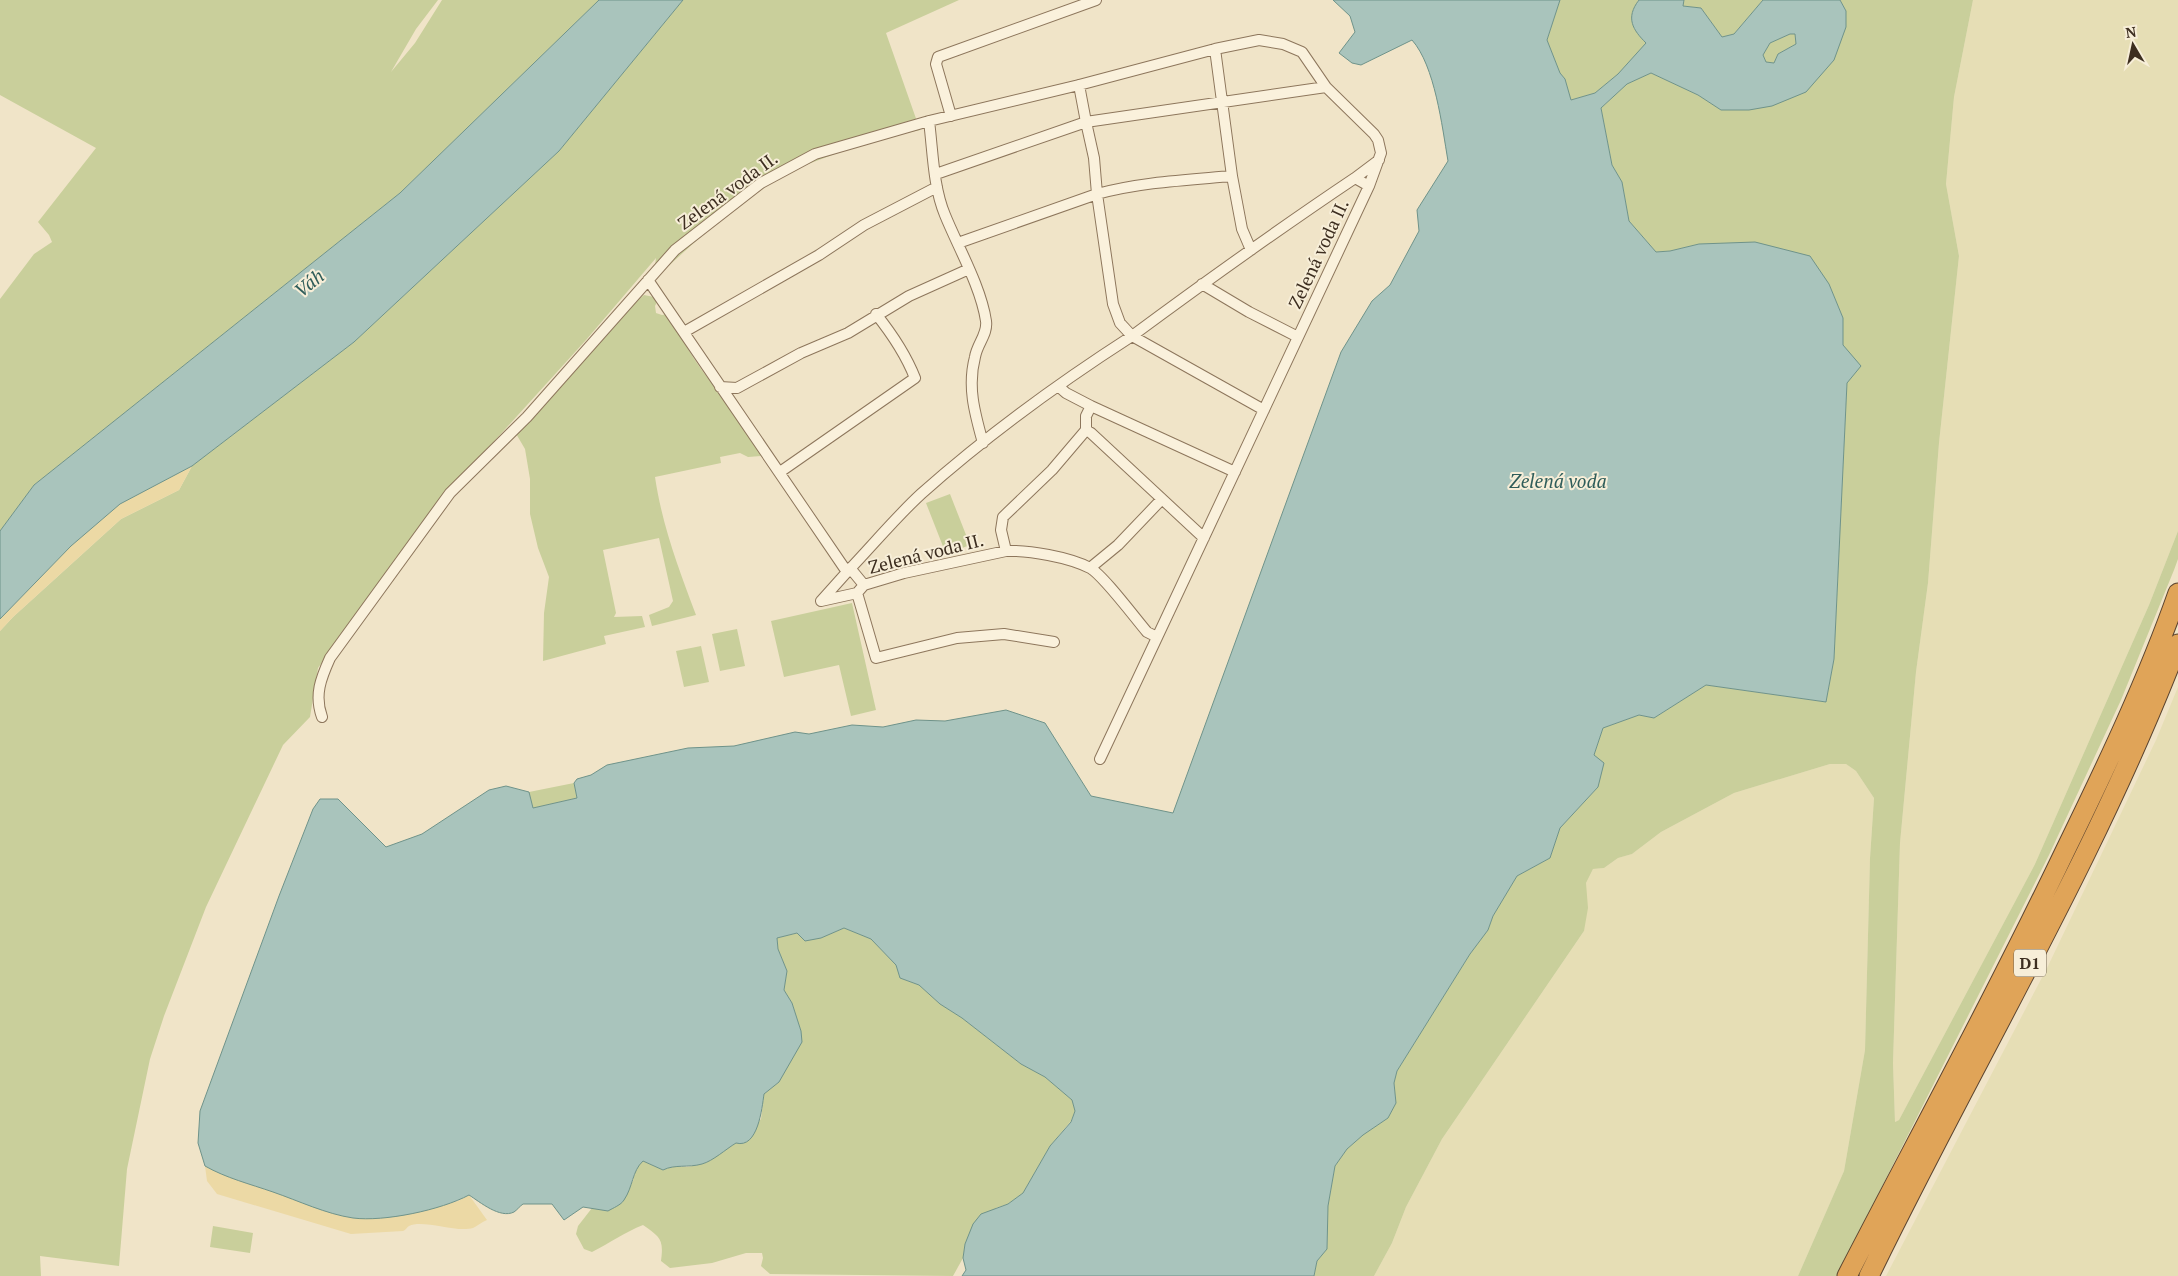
<svg xmlns="http://www.w3.org/2000/svg" width="2178" height="1276" viewBox="0 0 2178 1276" font-family="'PT Serif',serif">
  <style>
    .farmland { fill: #e6deb5 }
    .green { fill: #c9cf9b }
    .sand { fill: #ecd9a5 }
    .water { fill: #a9c4bc; stroke: #6f938a; fill-rule: evenodd }
    .lines { fill: none; stroke-linecap: round; stroke-linejoin: round }
    .street-casing { stroke: #8d765c; stroke-width: 12 }
    .highway-casing { stroke: #5b4430; stroke-width: 21 }
    .street { stroke: #faf1dc; stroke-width: 10 }
    .highway { stroke: #e0a458; stroke-width: 19 }
    .labels { text-anchor: middle; stroke-width: 4; stroke-linejoin: round; paint-order: stroke }
    .shield { fill: #f7eed8; stroke: #756857; stroke-width: 1 }
    .shield-label { font-size: 16px; font-weight: bold; fill: #3d2e20 }
    .street-label { font-size: 18px; fill: #3d2e20; stroke: #f7eed8 }
    .water-label { font-size: 19px; font-style: italic; fill: #2f5d5a; stroke: #f7eed8 }
  </style>
  <rect width="100%" height="100%" fill="#f0e4c8"/>
  <!-- farmland -->
  <path class="farmland" d="M1973 0H2178V531L2149 605 2035 864 1908 1103 1899 1120 1895 1122 1893 1063 1900 843 1916 672 1928 583 1939 443 1959 256 1946 184 1954 97Z
    M2178 687V1276H1886L2048 966 2156 740Z
    M1830 764H1846L1856 771 1874 798 1870 858 1865 1050 1844 1171 1798 1276H1374L1392 1243 1406 1207 1442 1139 1584 931 1586 883 1593 869 1604 868 1618 858 1632 854 1661 832 1734 793Z"/>
  <!-- green -->
  <path class="green" d="M0 0H438L416 29 391 72 415 43 442 0H599L400 193 34 485 0 531V299L34 254 52 242 49 235 38 222 96 148 0 95Z
    M683 0H959L886 33 920 130 867 142 784 173 718 221 653 280 656 258 586 340 469 469 412 536 318 668 310 717 283 745 206 907 164 1016 150 1059 127 1169 119 1266 40 1256 41 1276H0V631L13 617 121 519 179 490 192 466 354 342 559 151Z
    M1560 0H1639L1637 2 1647 43 1618 74 1595 93 1571 100 1565 79 1560 73 1547 40Z
    M1684 0H1763L1734 34 1722 37 1701 8 1683 6Z
    M1840 0H1973L1954 97 1946 184 1959 256 1939 443 1928 583 1916 672 1900 843 1893 1063 1895 1122 1899 1120 1908 1103 2035 864 2149 605 2178 531V559L2174 570 2121 700 2049 855 1837 1276H1798L1844 1171 1865 1050 1870 858 1874 798 1856 771 1846 764H1830L1734 793 1661 832 1632 854 1618 858 1604 868 1593 869 1586 883 1588 908 1584 931 1442 1139 1406 1207 1392 1243 1374 1276H1314L1317 1261 1327 1249 1328 1206 1335 1166 1347 1149 1363 1135 1388 1118 1396 1103 1394 1083 1397 1071 1470 954 1488 930 1493 916 1517 876 1550 858 1560 828 1598 787 1594 755 1603 728 1639 715 1654 718 1706 685 1826 702 1834 658 1847 382 1843 345V318L1829 284 1699 244 1670 251 1656 252 1629 221 1622 182 1612 165 1601 108 1627 84 1651 73 1698 95 1721 110 1846 11Z
    M1790 34H1795L1796 44 1778 54 1774 63 1766 62 1763 55 1770 43Z
    M644 295 654 297 657 302 655 306 656 313 662 315 667 314C679 333 690 354 704 373 724 400 745 425 761 456L748 457 740 453 720 457 721 463 655 477C662 525 679 570 696 615L652 626 649 615 669 607 673 601 659 538 603 550 616 613 614 617 642 616 645 627 604 636 606 644 543 661 544 613 549 577 538 548 530 514V479L525 449 515 432 627 309Z
    M950 494 970 545 946 554 926 503Z
    M852 603 876 710 851 716 839 665 784 677 771 621Z
    M737 629 745 666 720 671 712 634Z
    M701 646 709 682 684 687 676 651Z
    M574 783 577 798 533 808 529 792Z
    M844 928 871 939 896 965 900 978 919 985 940 1004 962 1018 1021 1064 1045 1077 1072 1100 1075 1111 1071 1121 1050 1146 1023 1193 1008 1204 996 1208 965 1244 963 1258 953 1276 770 1274 761 1266 763 1258 762 1253H746L712 1263 670 1268 661 1261C664 1239 660 1237 643 1225 625 1232 610 1243 592 1252L584 1249 576 1234 578 1226 592 1208 608 1211 633 1181 636 1168 643 1161 663 1170 672 1166 688 1167 705 1163 736 1143 761 1119 764 1094 779 1082 801 1031 792 1003 784 990 787 971 778 949 777 938 798 933 821 938Z
    M213 1226 253 1233 250 1253 210 1247Z"/>
  <!-- sand -->
  <path class="sand" d="M192 466 179 490 121 519 13 617 0 631V619L71 546 120 504Z
    M205 1166 226 1175 352 1218H383L458 1201 469 1195 487 1220C482 1222 477 1226 473 1228 456 1233 423 1219 409 1226 407 1227 406 1230 403 1231L351 1234 217 1194 207 1181Z"/>
  <!-- water -->
  <path class="water" d="M599 0H683L559 151 354 342 192 466 120 504 71 546 0 619V531L34 485 400 193Z
    M1333 0H1560L1547 40 1560 73 1565 79 1571 100 1595 93 1618 74 1646 43C1633 30 1625 18 1639 0H1684L1683 6 1701 8 1722 37 1734 34 1763 0H1840L1846 11V27L1834 60 1806 92 1772 106 1749 110H1721L1698 95 1651 73 1627 84 1601 108 1612 165 1622 182 1629 221 1656 252 1670 251 1699 244 1755 242 1810 256 1829 284 1843 318V345L1861 366 1847 383 1834 659 1826 702 1706 685 1654 718 1639 715 1603 728 1594 755 1604 763 1598 787 1560 828 1550 858 1517 876 1493 916 1488 930 1470 954 1397 1071 1394 1083 1396 1103 1388 1118 1363 1135 1347 1149 1335 1166 1328 1206 1327 1249 1317 1261 1314 1276H962L966 1270 963 1258 965 1244 973 1224 981 1214 1008 1204 1023 1193 1050 1146 1071 1122 1075 1111 1072 1100 1045 1077 1021 1064 962 1018 940 1004 919 985 900 978 896 965 871 939 844 928 821 938 805 941 797 933 777 938 778 949 787 971 784 990 792 1003 801 1031 802 1042 779 1082 764 1094C762 1108 758 1149 736 1143 726 1149 713 1161 702 1164 688 1168 675 1164 663 1170L643 1161C632 1171 633 1187 624 1200 621 1205 613 1208 608 1211L583 1207 564 1220 552 1204H523C520 1206 517 1210 514 1212 500 1219 480 1202 469 1195 441 1210 384 1222 353 1218 326 1214 299 1201 273 1192 250 1184 226 1178 205 1166L198 1143 200 1111 279 896 313 809 320 799H338L386 847 422 834 489 790 506 786 529 792 533 808 577 798 574 783 577 779 591 775 607 765 688 748 734 746 795 732 809 734 852 725 883 727 916 720 945 721 1006 710 1045 723 1091 796 1173 813 1341 352 1372 301 1390 285 1419 231 1417 210 1448 161C1442 126 1435 66 1412 40L1361 65 1352 63 1339 53 1355 32 1350 16ZM1790 34H1795L1796 44 1778 54 1774 63 1766 62 1763 55 1770 43Z"/>
  <g class="lines">
    <defs>
      <path id="street" d="M1215 49 1232 176
        M1079 85 1086 122 1326 87
        M951 116 936 64 938 57 1096 0
        M929 121C933 152 933 186 945 215 958 247 981 287 986 321 988 334 977 344 975 357 967 387 975 414 983 443
        M936 174 1086 122 1094 158 1097 194 958 243
        M1355 178 1379 160
        M1251 250 1242 229 1232 176C1187 180 1141 182 1097 194L1113 304 1120 323 1132 336C1205 282 1279 229 1355 178L1369 186
        M648 280 847 572 821 601
        M1202 284 1249 312 1298 337
        M684 332 819 255 864 225 937 187
        M1058 386 1066 393 1091 406 1235 472
        M720 387 737 388 801 353 848 333 909 296 969 269
        M1091 406 1086 416V430L1091 433 1204 538
        M780 472 915 378C906 355 892 334 876 314
        M1006 551 1001 530 1003 517 1052 470 1086 430
        M850 568 864 585
        M1090 568 1118 545 1161 500
        M847 572C872 546 895 518 921 494 986 436 1059 383 1132 336L1264 410
        M857 593 876 658 957 638 1004 634 1054 642
        M821 601 857 593 864 585 904 573 1006 551C1028 550 1069 557 1090 568 1103 575 1135 618 1147 632L1157 637
        M322 717C314 695 321 678 330 658L450 493 527 417 675 250 761 183 815 154 929 121 1079 85 1215 49 1259 40 1283 44 1302 52 1326 87 1374 134 1378 140 1381 153 1369 186 1100 759"/>
      <path id="highway" d="M1847 1276C1920 1135 1996 995 2065 851 2106 767 2147 681 2178 593
        M1869 1276C1971 1065 2094 863 2178 644"/>
    </defs>
    <!-- street casing -->
    <use href="#street" class="street-casing"/>
    <!-- highway casing -->
    <use href="#highway" class="highway-casing"/>
    <!-- street -->
    <use href="#street" class="street"/>
    <!-- highway -->
    <use href="#highway" class="highway"/>
  </g>
  <g class="labels">
    <!-- shield labels -->
    <rect class="shield" x="2014" y="949.5" width="32" height="27" rx="4"/>
    <g class="shield-label">
      <text x="2030" y="969">D1</text>
    </g>
    <!-- street labels -->
    <g class="street-label">
      <text transform="translate(728 191) rotate(-36)" y="6">Zelená voda II.</text>
      <text transform="translate(1319 254) rotate(-65)" y="6">Zelená voda II.</text>
      <text transform="translate(926 554) rotate(-14)" y="6">Zelená voda II.</text>
    </g>
    <!-- water labels -->
    <g class="water-label">
      <text transform="translate(309 283) rotate(-39)" y="7">Váh</text>
      <text x="1558" y="488">Zelená voda</text>
    </g>
  </g>
  <!-- north arrow -->
  <g transform="translate(2133 45) rotate(351)" stroke="#f7eed8" stroke-width="4" paint-order="stroke">
  <path d="M0-4L9 19L0 12L-9 19Z" fill="#3d2e20"/>
  <text y="-8" font-size="14" font-weight="bold" text-anchor="middle" fill="#3d2e20">N</text>
  </g>
</svg>
